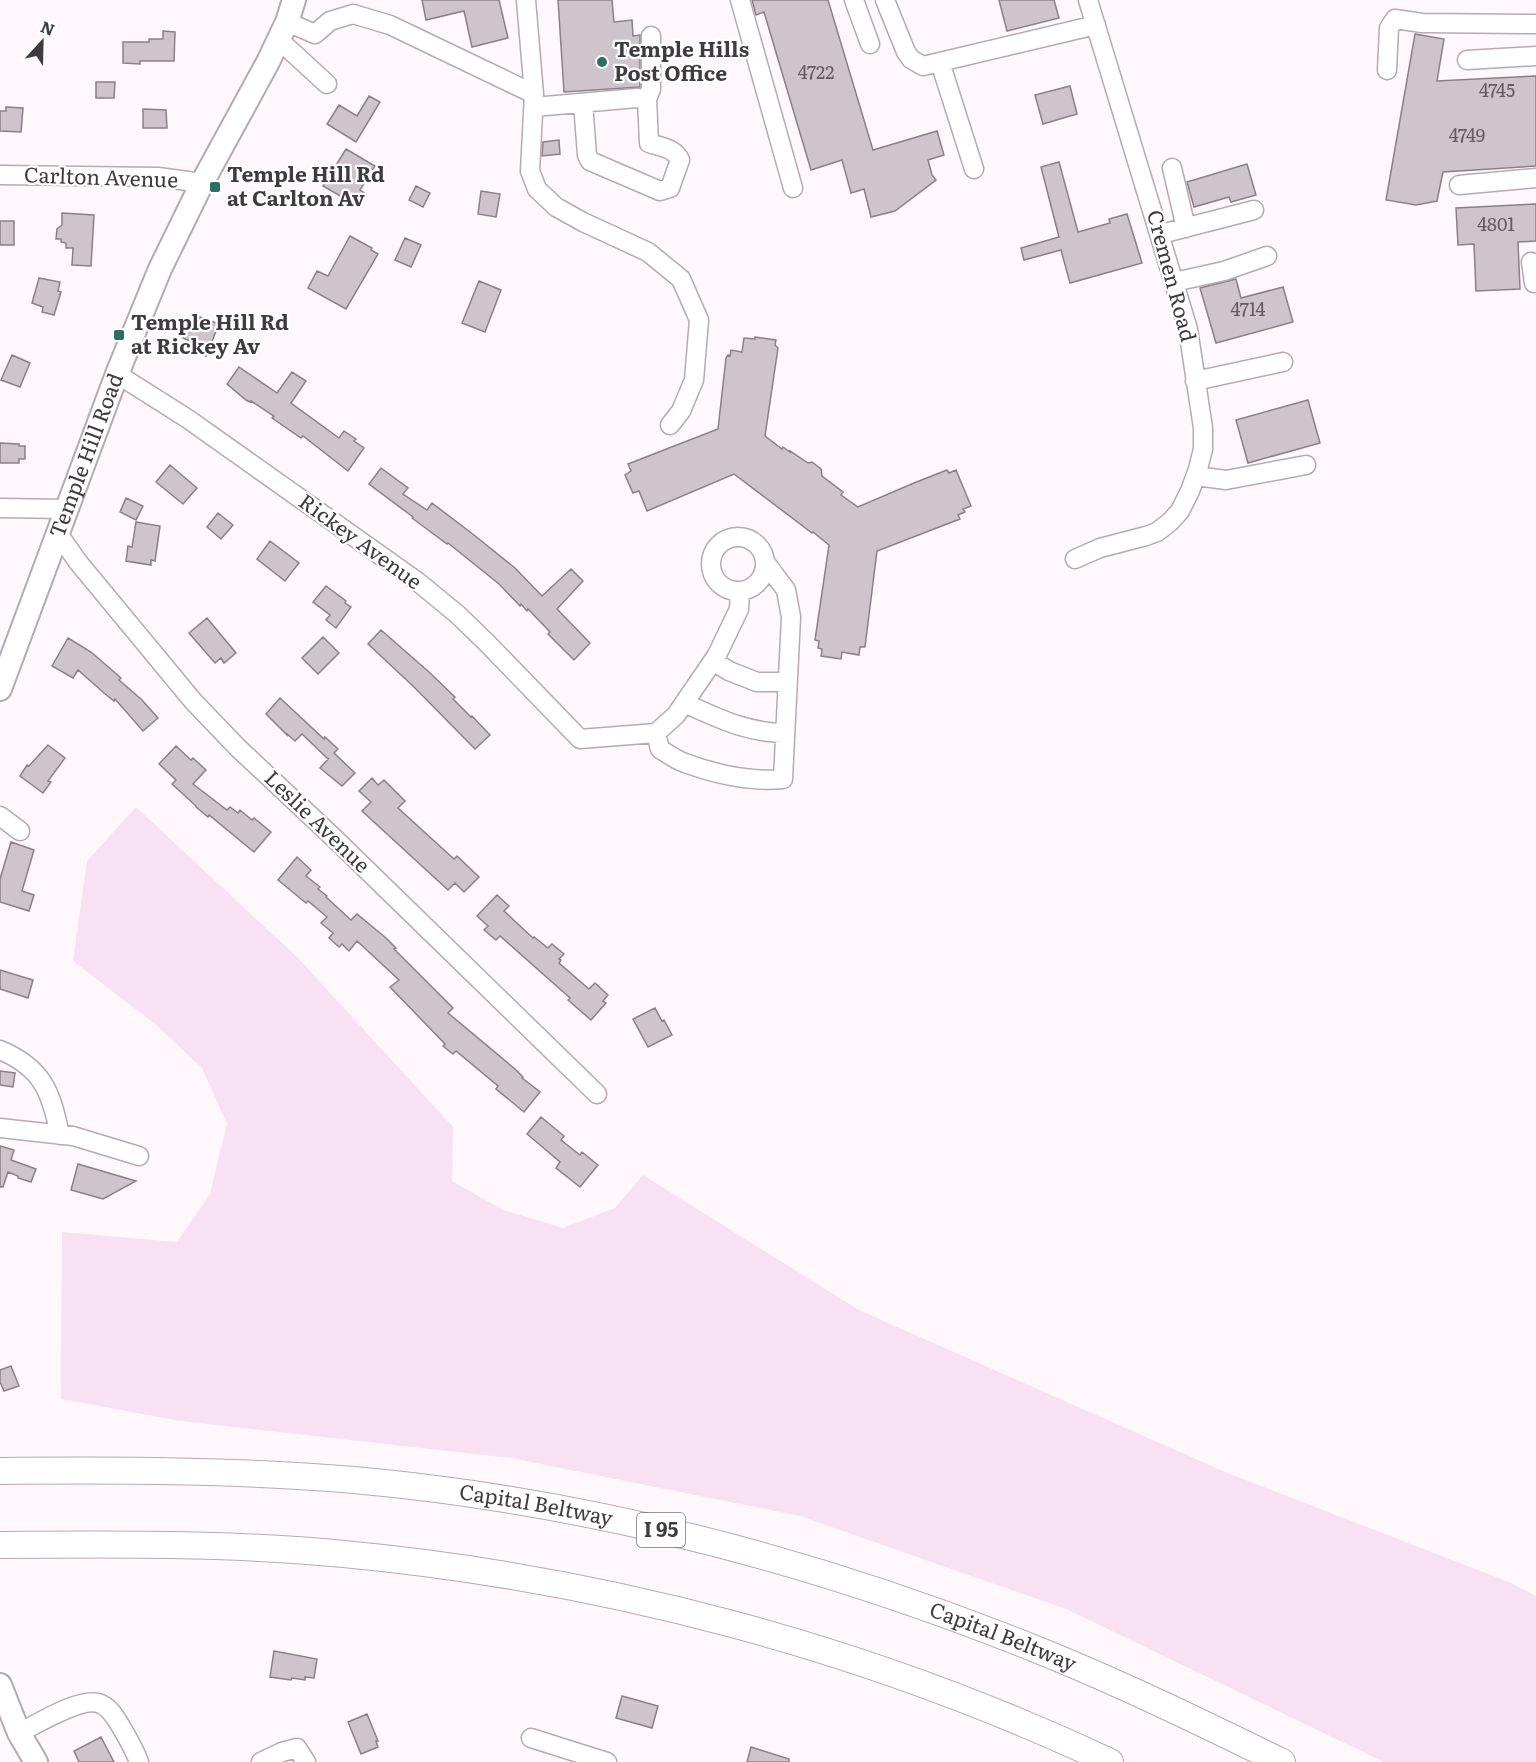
<svg xmlns="http://www.w3.org/2000/svg" width="1536" height="1762" viewBox="0 0 1536 1762" font-family="Literata,serif">
  <style>
    .green { fill: #f8e1f2 }
    .building { fill: #cec4cb; stroke: #8a8188; stroke-width: 1.5 }
    .lines { fill: none; stroke-linecap: round; stroke-linejoin: round }
    .minor-casing { stroke: #b4abb2; stroke-width: 21 }
    .major-casing { stroke: #b4abb2; stroke-width: 26 }
    .highway-casing { stroke: #b4abb2; stroke-width: 28 }
    .minor { stroke: #fff; stroke-width: 18 }
    .major { stroke: #fff; stroke-width: 22 }
    .highway { stroke: #fff; stroke-width: 26 }
    .poi-dot { fill: #2a6f62; stroke: #fff; stroke-width: 2 }
    .labels { text-anchor: middle; stroke-width: 4.5; stroke-linejoin: round; paint-order: stroke }
    .number-label { font-size: 18px; fill: #635d61 }
    .shield { fill: #fff; stroke: #797678; stroke-width: 1.5 }
    .shield-label { font-size: 20px; font-weight: bold; fill: #3f3b3e }
    .poi-label { font-size: 21px; font-weight: bold; fill: #3f3b3e; stroke: #fff; text-anchor: start }
    .street-label { font-size: 21px; fill: #3f3b3e; stroke: #fff }
  </style>
  <rect width="100%" height="100%" fill="#fef7fc"/>
  <!-- green -->
  <path class="green" d="M136 807 299 959 453 1127 452 1181 503 1210 563 1228 615 1208 643 1175 859 1310 1225 1472 1509 1582 1536 1596V1762H1384L1066 1609 800 1516 511 1458 181 1421 61 1399 62 1232 177 1242 210 1194 227 1124 202 1068 155 1024 73 961 87 861Z"/>
  <!-- building -->
  <path class="building" d="M422 0H499L508 38 472 47 464 11 426 20Z
    M558 0H612L614 22 632 20 633 36 640 35V87L564 92Z
    M752 0H828L873 150 937 131 944 155 928 160 932 175 936 180 895 211 871 217 864 189 851 193 842 160 811 170 764 12 756 15Z
    M999 0H1054L1059 18 1007 31Z
    M163 31 175 32 174 61H140V64L123 63V42H149V39H163Z
    M1415 34 1444 39 1437 81 1536 76V166L1443 172 1437 201 1416 205 1386 200Z
    M96 82H115L114 98H96Z
    M1070 86 1077 114 1043 124 1035 95Z
    M369 96 380 102 356 142 327 124 339 105 357 116Z
    M6 107 23 108 21 132 0 131V111H6Z
    M143 109 166 110 167 128H143Z
    M559 140 560 154 542 156 543 142Z
    M346 149 375 166 360 190 366 194 359 207 323 186Z
    M1059 162 1078 232 1110 223 1109 219 1127 214 1142 263 1070 283 1061 250 1024 260 1021 248 1059 237 1041 167Z
    M1247 164 1256 195 1231 202 1229 197 1194 207 1187 182Z
    M416 186 430 193 423 207 409 200Z
    M481 191 500 194 496 217 478 214Z
    M1536 204V241L1518 242 1520 289 1476 291 1474 244 1458 245 1456 208Z
    M62 213 94 215 91 266 72 265 73 248H66V243L61 242V239H56L57 229 62 225Z
    M0 221H14V245H0Z
    M350 236 372 248 371 250 378 254 346 309 308 288 317 271 328 276Z
    M405 238 421 245 411 267 395 260Z
    M39 278 60 282 58 291 61 292 54 315 42 312 43 307 32 303Z
    M1236 279 1241 298 1283 287 1293 322 1216 343 1200 288Z
    M479 281 501 290 485 332 462 323Z
    M200 317 219 324 206 356 187 348 190 341 183 338 189 322 197 325Z
    M755 337 776 340 775 345 778 348 765 436 782 449 783 447 790 452V451L808 463 812 462 821 469 822 476 843 492 841 495 858 507 914 483 947 470 949 473 956 470 971 506 963 509 965 512 958 515 960 519 877 551 865 647H860L859 655 842 652 841 659 821 656 822 649 818 648 819 641 815 640 829 545 813 532 812 533 734 474 647 511 639 491 633 493 625 475 631 471 628 464 718 429 726 358 728 355 730 356 731 350 742 352 744 338 755 339Z
    M12 355 30 363 20 387 1 380Z
    M239 367 277 393 292 372 306 381 291 403 339 438 344 431 356 439 354 441 364 448 348 471 303 436 301 438 272 418 274 416 251 401 250 402 246 400 227 384Z
    M1308 400 1320 443 1248 463 1236 420Z
    M0 443 19 444V446H25V459H19V463H0Z
    M170 465 197 488 183 504 156 482Z
    M381 468 408 488 403 494 427 510 432 503 474 535 515 568 542 596 571 569 583 581 557 609 590 643 574 660 548 634 550 632 528 609 527 611 521 604 520 606 499 584 448 543 447 544 412 518 413 517 369 484Z
    M126 498 143 506 136 520 120 512Z
    M218 513 233 525 221 539 207 527Z
    M136 522 160 526 155 561 151 560V565L126 561 128 546 132 547Z
    M270 541 299 563 285 581 257 559Z
    M326 586 346 601 345 603 351 607 336 628 326 620 330 615 313 602Z
    M207 618 236 653 224 663 221 658 215 663 189 633Z
    M381 630 429 672 455 697 453 699 471 717 472 716 490 735 475 749 414 687 368 644Z
    M323 637 339 653 318 674 302 658Z
    M68 638 91 652 121 678 119 680 141 699 158 718 143 731 115 699 114 701 104 693 78 670 73 678 52 666Z
    M280 698 324 739 325 737 338 749 334 753 355 773 342 786 320 768 329 758 328 759 302 734 295 741 287 734V735L266 714Z
    M48 745 65 758 48 781 51 782 43 793 20 776 27 765 29 766Z
    M176 746 191 760 193 758 206 770 193 784 227 810 230 807 238 813 240 810 252 820 254 818 271 832 254 852 209 815 208 817 196 807V806L172 784 176 780 159 764Z
    M372 778 378 785 384 780 405 801 398 808 454 859 457 856 479 877 464 892 455 883 448 890 362 811 371 802 359 791Z
    M11 842 34 850 22 891 34 895 29 911 0 902V879Z
    M297 857 311 870 306 876 320 887 318 889 327 896 326 897 351 920 357 914 386 938 396 948 394 949 453 1008 448 1013 515 1069 523 1077 522 1078 540 1092 524 1112 496 1089 498 1086 456 1051 453 1054 443 1046 445 1044 390 987 399 980 357 941 349 951 342 944 339 947 329 938 333 933 321 923 327 917 308 901 306 903 278 880Z
    M497 895 509 906 504 911 533 938 534 937 548 948 552 944 564 954 559 959 561 960 559 963 589 989 595 983 608 995 603 1001 606 1003 591 1020 568 1000 570 998 500 936 496 940 484 930 488 926 477 916Z
    M0 970 33 980 28 998 0 989Z
    M655 1008 662 1021 664 1020 672 1035 648 1047 633 1019Z
    M0 1071 15 1073 13 1087 0 1085Z
    M541 1117 564 1136 561 1140 580 1155 582 1152 598 1165 580 1187 556 1168 560 1162 527 1134Z
    M0 1146 14 1150 11 1160 36 1169 31 1182 18 1178V1176L8 1172 3 1187H0Z
    M78 1164 136 1181 103 1199 71 1190Z
    M11 1366 19 1386 4 1391 0 1382V1370Z
    M274 1651 317 1659 314 1678 305 1677V1680L292 1678 291 1680 270 1677Z
    M622 1696 658 1706 652 1728 616 1718Z
    M367 1714 378 1741H376L378 1747 361 1754 348 1722Z
    M101 1737 114 1762H79L74 1751Z
    M751 1747 789 1759V1762H747Z"/>
  <g class="lines">
    <defs>
      <path id="minor" d="M526 0 534 94 530 171 537 189 556 207 583 222 648 252 681 279 699 320 694 380 681 411 670 425
        M740 0 793 188
        M854 0 870 44
        M885 0 906 52 911 59 923 66 1096 25
        M287 22 315 34 330 21 353 14 390 25 534 94
        M279 40 327 84
        M1467 60 1536 56
        M940 62 974 169
        M1387 70 1389 28 1395 19 1422 23 1536 24
        M647 99 651 89V36
        M534 107 637 98 647 99 649 143C660 147 675 148 680 160L670 188 660 191 590 161 587 155 583 103
        M1172 168 1186 228
        M0 175 158 177 202 183
        M1459 185 1536 178
        M1161 234 1254 210
        M1531 262 1534 283H1536
        M1174 282 1224 271 1267 256
        M117 374 188 419 418 582 457 614 486 642 580 739 656 733 676 715 717 655 739 609 740 591
        M1195 381 1283 362
        M1196 476 1226 480 1306 465
        M0 508 65 509
        M57 532 78 562 193 701 237 747 333 837 597 1094
        M711 564a27 27 0 1 1 54 0a27 27 0 1 1-54 0Z
        M1075 559 1100 548 1146 536 1157 532 1170 522 1180 511 1190 491 1198 469 1203 449V428L1188 329 1088 0
        M713 661 729 671 757 682H788
        M684 703C718 718 747 733 785 733
        M656 733 660 749C668 754 676 760 685 763 715 774 751 782 783 779L791 617 786 590 765 562
        M0 816 20 831
        M0 1050C43 1068 51 1092 60 1135
        M0 1128 73 1136 139 1156
        M19 1733C37 1724 83 1695 101 1704 110 1708 115 1717 120 1725 127 1737 134 1748 139 1762
        M531 1738 607 1762
        M261 1762 282 1752 297 1748 306 1762"/>
      <g id="major">
        <path id="s1" d="M0 689 117 374 160 269 202 183 268 62 287 22 294 0"/>
        <path d="M0 1685 19 1733 36 1762"/>
      </g>
      <g id="highway">
        <path id="s2" d="M0 1471C118 1470 236 1470 354 1480 587 1501 816 1561 1033 1648 1118 1682 1200 1722 1282 1762"/>
        <path d="M0 1545C115 1544 230 1543 344 1554 608 1579 870 1649 1110 1762"/>
      </g>
    </defs>
    <!-- minor casing -->
    <use href="#minor" class="minor-casing"/>
    <!-- major casing -->
    <use href="#major" class="major-casing"/>
    <!-- highway casing -->
    <use href="#highway" class="highway-casing"/>
    <!-- minor -->
    <use href="#minor" class="minor"/>
    <!-- major -->
    <use href="#major" class="major"/>
    <!-- highway -->
    <use href="#highway" class="highway"/>
  </g>
  <!-- markers -->
  <g class="poi-dot">
    <circle cx="602" cy="62" r="6"/>
    <rect x="209" y="181" width="12" height="12" rx="3"/>
    <rect x="113" y="329" width="12" height="12" rx="3"/>
  </g>
  <g class="labels">
    <!-- number labels -->
    <g class="number-label">
      <text x="816" y="79">4722</text>
      <text x="1497" y="97">4745</text>
      <text x="1467" y="142">4749</text>
      <text x="1496" y="231">4801</text>
      <text x="1248" y="316">4714</text>
    </g>
    <!-- shield labels -->
    <rect class="shield" x="637" y="1513" width="48" height="34" rx="4.5"/>
    <g class="shield-label">
      <text x="661" y="1537">I 95</text>
    </g>
    <!-- poi labels -->
    <g class="poi-label">
      <text x="614" y="57">Temple Hills<tspan x="614" dy="24">Post Office</tspan></text>
      <text x="227" y="182">Temple Hill Rd<tspan x="227" dy="24">at Carlton Av</tspan></text>
      <text x="131" y="330">Temple Hill Rd<tspan x="131" dy="24">at Rickey Av</tspan></text>
    </g>
    <!-- street labels -->
    <g class="street-label">
      <text transform="translate(101 178) rotate(2)" y="7">Carlton Avenue</text>
      <text transform="translate(1171 276) rotate(75)" y="7">Cremen Road</text>
      <text dy="7" stroke="none"><textPath href="#s1" startOffset="249">Temple Hill Road</textPath></text>
      <text transform="translate(360 542) rotate(36)" y="7">Rickey Avenue</text>
      <text transform="translate(317 822) rotate(44)" y="7">Leslie Avenue</text>
      <text dy="7" stroke="none"><textPath href="#s2" startOffset="538">Capital Beltway</textPath></text>
      <text dy="7" stroke="none"><textPath href="#s2" startOffset="1024">Capital Beltway</textPath></text>
    </g>
  </g>
  <!-- north arrow -->
  <g transform="translate(42 42) rotate(22)" stroke="#ffffff" stroke-width="4.5" paint-order="stroke">
  <path d="M0-4.5L10 22L0 15L-10 22Z" fill="#3f3b3e"/>
  <text y="-9" font-size="16" font-weight="bold" text-anchor="middle" fill="#3f3b3e">N</text>
  </g>
</svg>
